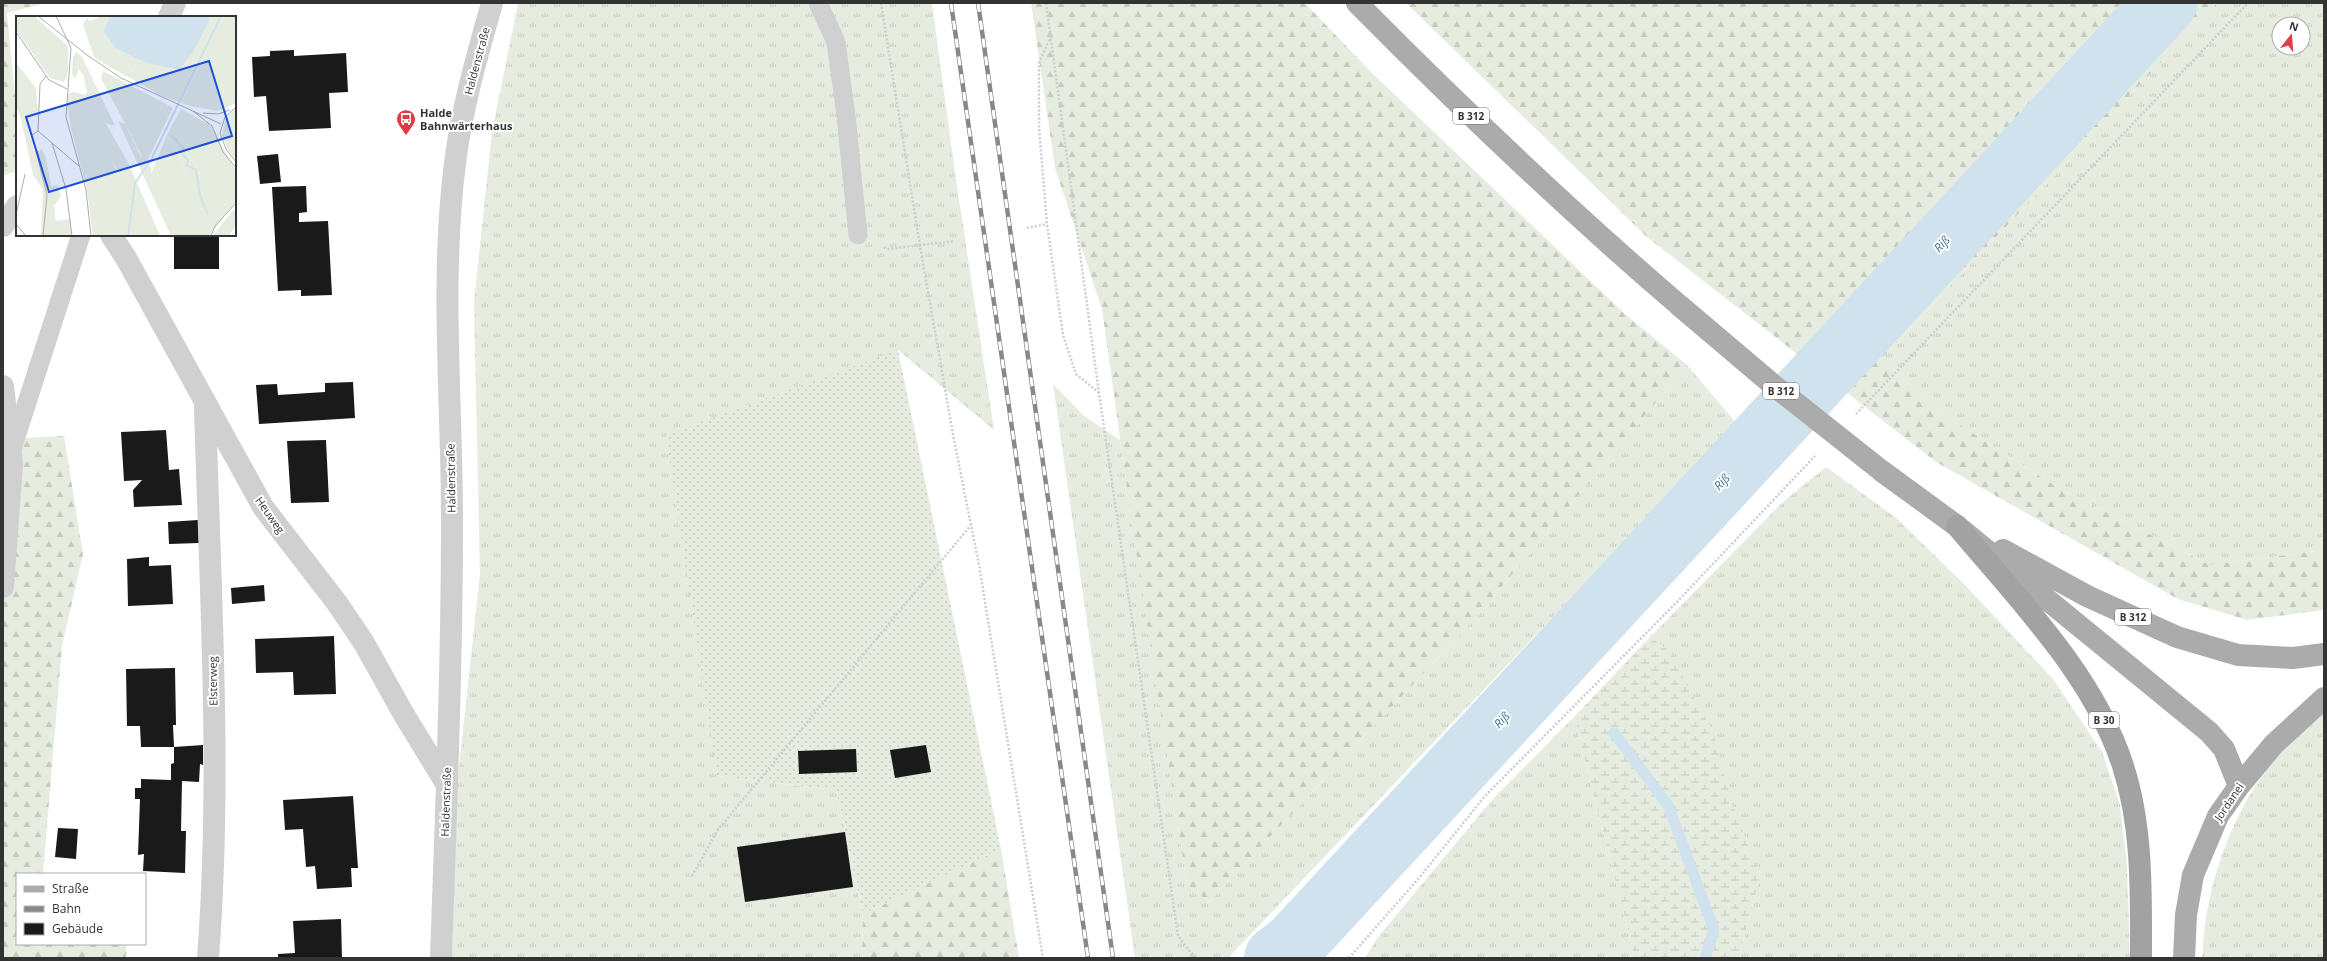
<svg xmlns="http://www.w3.org/2000/svg" width="2327" height="961" viewBox="0 0 2327 961" font-family="'Open Sans',sans-serif">
  <style>
    .grass { fill: url(#grass-tufts); fill-rule: evenodd }
    .forest { fill: url(#forest-firs) }
    .wetland { fill: url(#wetland-marsh) }
    .garden { fill: url(#garden-dots) }
    .lines { fill: none; stroke-linecap: round; stroke-linejoin: round }
    .stream { stroke: #cfe2ee; stroke-width: 11 }
    .river { stroke: #cfe2ee; stroke-width: 64 }
    .building { fill: #1a1a1a }
    .path { stroke: #cdcdcd; stroke-width: 2.5; stroke-dasharray: 2 2; stroke-linecap: butt }
    .service { stroke: #d0d0d0; stroke-width: 19 }
    .minor { stroke: #d0d0d0; stroke-width: 22 }
    .tertiary { stroke: #d0d0d0; stroke-width: 22 }
    .primary { stroke: #ababab; stroke-width: 22 }
    .trunk { stroke: #a2a2a2; stroke-width: 22 }
    .rail-casing { stroke: #888; stroke-width: 4.5 }
    .rail { stroke: #fff; stroke-width: 3; stroke-dasharray: 9; stroke-linecap: butt }
    .primary-bridge { stroke: #ababab; stroke-width: 22 }
    .labels { text-anchor: middle; stroke-width: 4; stroke-linejoin: round; paint-order: stroke }
    .shield { fill: #fff; stroke: #707070; stroke-width: 1 }
    .shield-label { font-size: 10px; font-weight: bold; fill: #333 }
    .street-label { font-size: 11px; fill: #333; stroke: #fff }
    .poi-label { font-size: 11px; font-weight: bold; fill: #333; stroke: #fff; text-anchor: start }
    .water-label { font-size: 12px; font-style: italic; fill: #3f7597; stroke: #fff }
    .inset-river { fill: none; stroke: #cfe2ee; stroke-width: 2 }
    .inset-road { fill: none; stroke: #adadad; stroke-width: 1 }
    .view { fill: #1d4ed8; fill-opacity: 0.15; stroke: #1d4ed8; stroke-width: 2 }
    .inset-edge { fill: none; stroke: #333; stroke-width: 2 }
  </style>
  <defs>
    <pattern id="grass-tufts" width="24" height="20" patternUnits="userSpaceOnUse"><rect width="24" height="20" fill="#e6ecdf"/><path d="M3 7l-1-3M5 7V3M7 7l1-3M15 17l-1-3M17 17v-4M19 17l1-3" fill="none" stroke="#c6cbc0"/></pattern>
    <pattern id="forest-firs" width="22" height="20" patternUnits="userSpaceOnUse"><rect width="22" height="20" fill="#e6ecdf"/><path d="M5 1l3.5 6h-7zM16 11l3.5 6h-7z" fill="#c6cbc0"/></pattern>
    <pattern id="wetland-marsh" width="20" height="14" patternUnits="userSpaceOnUse"><rect width="20" height="14" fill="#e6ecdf"/><path d="M1 5h8M5 5V1M11 12h8M15 12V8" fill="none" stroke="#c6cbc0"/></pattern>
    <pattern id="garden-dots" width="8" height="8" patternUnits="userSpaceOnUse"><rect width="8" height="8" fill="#e6ecdf"/><path d="M2 2h.1M6 6h.1" fill="none" stroke="#c6cbc0" stroke-width="1.8" stroke-linecap="round"/></pattern>
  </defs>
  <rect width="100%" height="100%" fill="#fff"/>
  <!-- grass -->
  <path class="grass" d="M518 3H932L954 166 994 430 898 350 717 776 836 790 863 914 862 958H452L457 785 480 574 474 302 492 132Z
    M2217 3H2324V550L2210 565 2057 487 1940 412 1882 358ZM2279 24H2303V48H2279Z
    M1687 365 1737 424 1228 958H1135L1053 384 1083 415 1120 440 1187 885 1209 902 1479 614Z
    M1826 467 1895 517 1963 583 2053 679 2102 752 2120 805 2127 864 2130 958H1739L1760 876 1668 650 1650 637 1785 500Z
    M2324 713V958H2202C2204 941 2204 923 2208 907 2222 833 2261 757 2324 713Z
    M1574 717 1632 946 1633 958H1365L1378 937 1491 801Z"/>
  <!-- forest -->
  <path class="forest" d="M3 3H46L7 13 17 118V171L3 176Z
    M1031 3H1305L1370 71 1626 315 1687 365 1479 614 1209 902 1187 885 1134 538 1102 309 1055 168Z
    M1406 3H2217L1882 358 1940 412 2057 487 2210 565 2324 550V610L2247 620 2178 599 1936 462 1647 237Z
    M64 436 83 554 62 646 43 874H17V944H126V958H3V439Z
    M1001 849 1019 958H862L863 914Z"/>
  <!-- wetland -->
  <path class="wetland" d="M1650 637 1668 650 1713 732 1733 806 1760 876 1739 958H1633L1632 946 1574 717Z"/>
  <!-- garden -->
  <path class="garden" d="M898 350 1001 849 863 914 836 790 717 776 666 435Z"/>
  <g class="lines">
    <!-- stream -->
    <path class="stream" d="M1614 733 1668 805 1714 930 1705 958"/>
    <!-- river -->
    <path class="river" d="M1276 958 1294 944 2165 3"/>
  </g>
  <!-- building -->
  <path class="building" d="M294 50V56L346 53 348 92 329 93 331 128 269 131 266 96 254 97 252 57 270 56V51Z
    M278 154 281 182 260 184 257 156Z
    M306 186 307 212 299 213V222L328 221 332 295 301 296V290L278 291 272 187Z
    M174 235H219V269H174Z
    M353 382 355 418 259 424 256 385 277 384 278 395 325 392V383Z
    M166 430 169 470 179 469 182 505 134 507 133 490 142 480 124 481 121 432Z
    M326 440 329 502 291 503 287 441Z
    M198 520 199 543 169 544 168 522Z
    M149 557V566L171 565 173 604 128 606 127 559Z
    M264 585 265 601 232 604 231 588Z
    M334 636 336 694 294 695 293 672 256 673 255 639Z
    M175 668 176 725H173L174 747H141L140 726H127L126 669Z
    M203 745V765L200 764 199 782 182 781 181 831H186L185 873 143 871 144 854 138 855 140 799H135V788H141V779L171 780V764L174 763V747Z
    M926 745 931 772 895 778 890 750Z
    M856 749 857 772 799 774 798 751Z
    M353 796 358 868H351L352 887 317 889 315 866 306 867 303 829 285 830 283 800Z
    M58 828 78 829 76 859 55 857Z
    M845 832 853 887 745 902 737 847Z
    M341 919 342 958H278V954L295 953 293 921Z"/>
  <g class="lines">
    <!-- path -->
    <path class="path" d="M881 3 920 246 954 440 979 565 1043 958
      M1046 3 1099 393 1178 936 1195 958
      M1051 36 1039 63V127L1047 224 1063 335 1076 374 1099 393
      M1027 228 1047 224
      M884 247 887 249 955 241
      M1856 414 2248 3
      M692 876 717 831 971 525
      M1349 958 1419 878 1485 796 1674 605 1815 456"/>
    <!-- service -->
    <path class="service" d="M818 3 836 42 846 116 858 235
      M11 452 81 235"/>
    <!-- minor -->
    <path class="minor" d="M169 17 175 3
      M3 226 17 206
      M111 235 126 258 263 507 337 603 364 643 403 713 447 785
      M3 386 12 464 3 587
      M205 407C210 591 222 775 208 958"/>
    <!-- tertiary -->
    <path class="tertiary" d="M441 958C446 812 452 665 452 519 452 401 440 281 455 163 462 108 477 56 492 3"/>
    <!-- primary -->
    <path class="primary" d="M1357 3C1461 108 1568 210 1680 306
      M1883 472 1957 526 2209 732 2224 749 2239 786
      M2003 550 2087 596 2177 637 2238 655 2293 658 2324 654
      M2184 958 2186 915 2193 875 2218 816 2239 786 2274 744 2324 698"/>
    <!-- trunk -->
    <path class="trunk" d="M1957 526C2017 598 2094 675 2123 766 2143 828 2141 894 2141 958"/>
    <defs>
      <path id="rail" d="M951 3 1088 958
        M978 3 1113 958"/>
    </defs>
    <!-- rail casing -->
    <use href="#rail" class="rail-casing"/>
    <!-- rail -->
    <use href="#rail" class="rail"/>
    <!-- primary-bridge -->
    <path class="primary-bridge" d="M1680 306 1772 384 1883 472"/>
  </g>
  <!-- icons -->
  <defs>
    <symbol id="bus-pin" viewBox="-11 -11 22 30"><path d="M0 17L-7.5 6A9.5 9.5 0 1 1 7.5 6Z" fill="#e63946" stroke="#fff"/><path d="M-5-6H5V4H4V6H2V4H-2V6H-4V4H-5ZM-3.5-4V0h7V-4ZM-3.5 1.2v1.5H-2V1.2ZM2 1.2v1.5H3.5V1.2Z" fill="#fff"/></symbol>
  </defs>
  <g fill-rule="evenodd">
    <use href="#bus-pin" x="395" y="108" width="22" height="30"/>
  </g>
  <g class="labels">
    <!-- shield labels -->
    <g class="shield">
      <rect x="1453" y="108" width="36" height="16" rx="3"/>
      <rect x="1763" y="383" width="36" height="16" rx="3"/>
      <rect x="2115" y="609" width="36" height="16" rx="3"/>
      <rect x="2089" y="712" width="30" height="16" rx="3"/>
    </g>
    <g class="shield-label">
      <text x="1471" y="120">B 312</text>
      <text x="1781" y="395">B 312</text>
      <text x="2133" y="621">B 312</text>
      <text x="2104" y="724">B 30</text>
    </g>
    <!-- street labels -->
    <g class="street-label">
      <text transform="translate(477 61) rotate(-75)" y="4">Haldenstraße</text>
      <text transform="translate(451 478) rotate(-91)" y="4">Haldenstraße</text>
      <text transform="translate(270 515) rotate(55)" y="4">Heuweg</text>
      <text transform="translate(213 681) rotate(-91)" y="4">Elsterweg</text>
      <text transform="translate(446 802) rotate(-88)" y="4">Haldenstraße</text>
      <text transform="translate(2229 802) rotate(-56)" y="4">Jordanei</text>
    </g>
    <!-- poi labels -->
    <g class="poi-label">
      <text x="420" y="117">Halde<tspan x="420" dy="13">Bahnwärterhaus</tspan></text>
    </g>
    <!-- water labels -->
    <g class="water-label">
      <text transform="translate(1942 244) rotate(-47)" y="4">Riß</text>
      <text transform="translate(1722 482) rotate(-47)" y="4">Riß</text>
      <text transform="translate(1502 720) rotate(-47)" y="4">Riß</text>
    </g>
  </g>
  <!-- overview -->
  <g transform="translate(16 16)">
    <rect width="220" height="220" fill="#fff"/>
    <path d="M0 0H18L52 30V56L48 66 34 62 0 14ZM85 0H94L92 22 98 31 123 42 116 56 96 39 86 43 87 46 78 41 67 8 71 2 74 5ZM208 0H220V82L198 92 173 86 167 83ZM60 36 66 41 99 110 89 107 95 143 103 161 113 173 119 162 144 220H77L71 174 55 113 51 86 53 77 59 76 69 79 71 76 67 58 62 53 61 60 58 62 56 58 57 41ZM152 89 157 92 130 147 135 151V158L151 119 161 136 191 203 194 196 186 174 182 154 172 139 170 127 155 111 165 93 194 109 220 155V185L193 220H155L102 105 109 108 125 141ZM220 92V144L212 134 206 119 210 101ZM217 194 220 196V209L213 220H197Z" fill="#e6ecdf"/>
    <path d="M191 0 207 2 167 83 198 92 220 82V87L202 95 174 90 146 80 87 47 86 43 96 39 116 56 123 42 131 47 188 14 194 3ZM0 47 20 72 22 95 11 101 16 113 14 118 19 136 26 133 30 142 35 170 42 169 45 180 38 190 40 205 55 203V220L25 219 27 174 17 159 5 103 0 90ZM87 55 152 89 127 142 85 62ZM110 143 119 162 113 174 103 161 100 152Z" fill="#e6ecdf"/>
    <path d="M155 111 170 127 172 139 182 154 186 174 197 198 191 203 161 136 151 119Z" fill="#e6ecdf"/>
    <path d="M89 106 110 143 100 152 95 143 85 144 73 119Z" fill="#e6ecdf"/>
    <path d="M94 0H191L194 3 177 36 163 54 131 47 98 31 88 15Z" fill="#cfe2ee"/>
    <path class="inset-river" d="M155 119 167 132V139L172 144 171 149 180 154 184 179 192 199M112 220 119 167 135 144 205 0"/>
    <path class="inset-road" d="M22 0 71 39 105 62 205 108M40 0 55 32 50 101 70 174 75 220M0 16 33 64 51 73M220 91 209 101 204 117 210 133 220 146M177 95 196 110 207 136 220 152M187 97 202 98 214 94M22 115 16 119 31 179 27 220M22 115 24 68 30 60M22 115 64 151M36 127 50 173 56 220M0 199 9 158M0 208 10 220M195 220 199 210 220 187"/>
    <path class="view" d="M193 45 216 120 33 176 10 101Z"/>
    <rect width="220" height="220" class="inset-edge"/>
  </g>
  <!-- border -->
  <rect width="2327" height="961" fill="none" stroke="#333333" stroke-width="8"/>
  <!-- legend -->
  <rect x="16" y="873" width="130" height="72" fill="#ffffff" stroke="#adadad"/>
  <rect x="24" y="886" width="20" height="6" fill="#ababab" stroke="#adadad"/>
  <text x="52" y="893" font-size="12" fill="#333333">Straße</text>
  <rect x="24" y="906" width="20" height="6" fill="#888888" stroke="#adadad"/>
  <text x="52" y="913" font-size="12" fill="#333333">Bahn</text>
  <rect x="24" y="923" width="20" height="12" fill="#1a1a1a" stroke="#adadad"/>
  <text x="52" y="933" font-size="12" fill="#333333">Gebäude</text>
  <!-- north arrow -->
  <g transform="translate(2291 36) rotate(17)"><circle r="19" fill="#ffffff" stroke="#adadad"/>
  <path d="M0-3L7 15L0 10L-7 15Z" fill="#e63946"/>
  <text y="-6" font-size="11" font-weight="bold" text-anchor="middle" fill="#333333">N</text>
  </g>
</svg>
